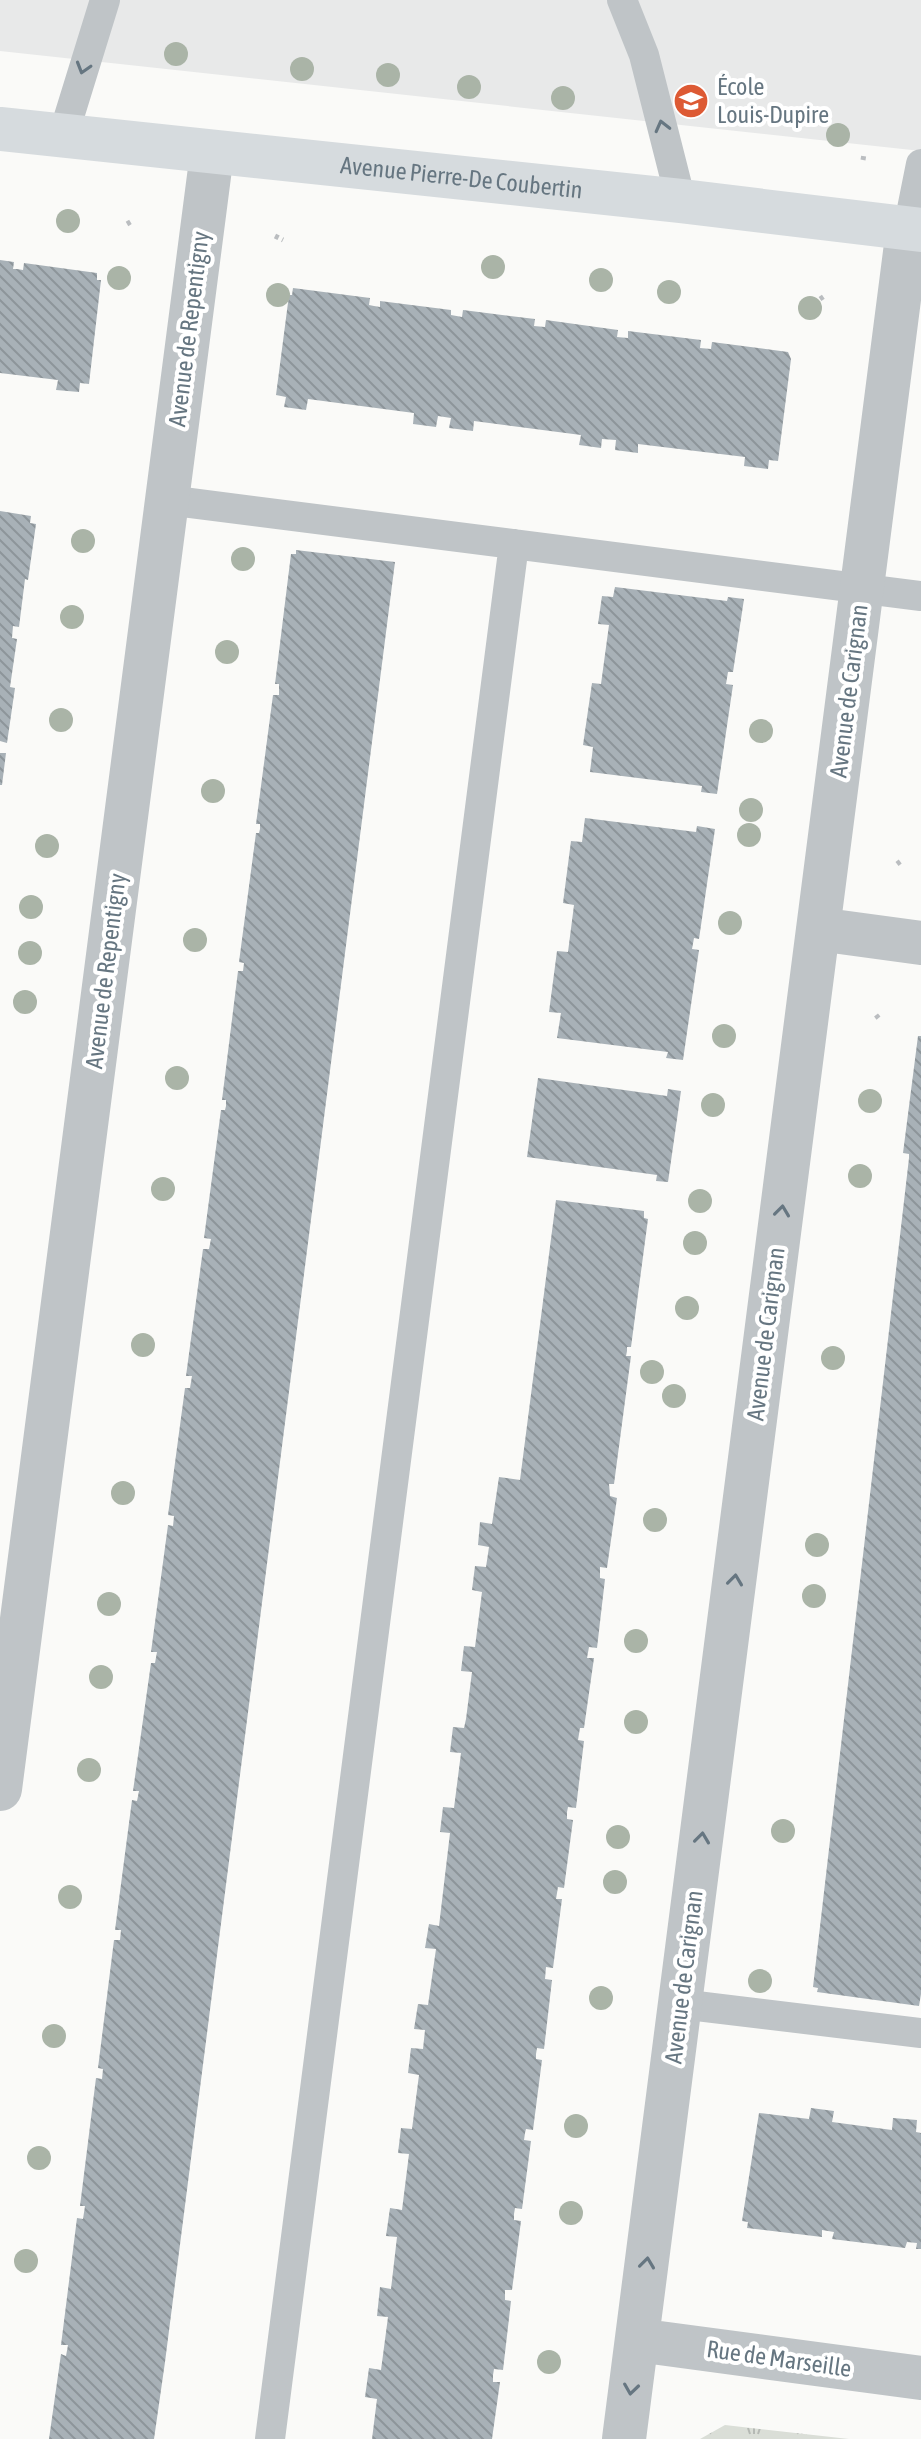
<svg xmlns="http://www.w3.org/2000/svg" width="921" height="2439" viewBox="0 0 921 2439" font-family="'Asap Condensed',sans-serif">
  <style>
    .built { fill: #e8e9e9 }
    .grass { fill: url(#grass-tufts) }
    .building { fill: url(#building-back-hatch) }
    .lines { fill: none; stroke-linecap: round; stroke-linejoin: round }
    .path { stroke: #babdc0; stroke-width: 5; stroke-dasharray: 4 4; stroke-linecap: butt }
    .lane { stroke: #bfc4c7; stroke-width: 30 }
    .street { stroke: #bfc4c7; stroke-width: 44 }
    .secondary { stroke: #d6dbde; stroke-width: 44 }
    .tree { fill: #aab4a7 }
    .oneway { stroke: #667681 }
    .labels { text-anchor: middle; stroke-width: 8; stroke-linejoin: round; paint-order: stroke }
    .poi-label { font-size: 24px; fill: #667681; stroke: #fff; text-anchor: start }
    .street-label { font-size: 24px; fill: #667681; stroke: #fff }
  </style>
  <defs>
    <pattern id="grass-tufts" width="24" height="20" patternUnits="userSpaceOnUse" patternTransform="scale(2)"><rect width="24" height="20" fill="#daded7"/><path d="M3 7l-1-3M5 7V3M7 7l1-3M15 17l-1-3M17 17v-4M19 17l1-3" fill="none" stroke="#b5b9b4"/></pattern>
    <pattern id="building-back-hatch" width="6" height="6" patternUnits="userSpaceOnUse" patternTransform="scale(2)"><rect width="6" height="6" fill="#a8b1b7"/><path d="M-1 5l2 2M0 0l6 6M5-1l2 2" fill="none" stroke="#8d959a"/></pattern>
  </defs>
  <rect width="100%" height="100%" fill="#fafaf8"/>
  <!-- built -->
  <path class="built" d="M0 0H921V151L0 51Z"/>
  <!-- grass -->
  <path class="grass" d="M725 2425 849 2439H700Z"/>
  <!-- building -->
  <path class="building" d="M0 260 14 262 13 269H17L23 270 24 263 97 273V280H101L89 384 80 383 79 392 56 390 58 380 0 373Z
    M293 288 370 298 369 305 374 306 380 307V301L451 310V315L462 317 463 310 535 319 534 326 545 327 546 320 618 330 617 337 628 338V331L701 340 700 348 711 349 712 342 788 352 791 359 778 461 769 460 768 469 744 466 745 457 638 444V453L615 450 616 440 602 439 601 448 579 445 581 435 474 421 473 431 449 428 451 418 438 416 436 427 413 424 414 413 308 399 306 410 284 407 286 397 276 395 289 295H292Z
    M0 511 31 516 30 523 36 524 28 580 25 579 19 627 13 626 12 638 17 639 10 687 15 688 7 743 0 741Z
    M296 550 395 562 165 2362 154 2439H49L61 2354 66 2356 68 2345H61L77 2218 83 2219 85 2206H80L96 2078 102 2079 103 2069 98 2068 114 1940H120L121 1930H115L132 1800 137 1801 139 1791H133L151 1663H155L157 1652H151L168 1525 173 1526 174 1516 168 1515 185 1388H190L192 1376H186L203 1249H209L211 1239 204 1238 221 1110H225L226 1106V1100H222L238 971H243L244 963 239 962 256 833H259L260 829V824H256L273 695H279V684H275L291 554H296Z
    M615 587 727 601 728 597 744 599 733 672H728L726 684 733 685 717 794 701 792 702 786 590 772 593 747 583 745 592 683 601 684 609 625 598 624 602 596 613 597Z
    M0 753H6L2 785H0Z
    M585 818 696 832 697 826 715 829 699 939 694 938 692 949 699 950 683 1060 666 1058 668 1052 557 1038 561 1013 549 1012 557 951 568 952 574 905 563 903 571 841 582 842Z
    M918 1036H921V1994L919 2006 817 1992 818 1988 813 1987 909 1158V1154L903 1153Z
    M538 1078 667 1096 668 1089 681 1091 668 1182 656 1181 657 1175 527 1157Z
    M556 1200 644 1211V1218L648 1219 631 1347H627V1351L626 1356H631L614 1484H609L610 1496 617 1498 607 1568 600 1567V1578L605 1579 597 1648 589 1647 587 1658H594L584 1728H580L578 1740 584 1741 576 1808 568 1807 567 1812V1819L573 1820 564 1888 558 1887 556 1899H562L553 1968 546 1967 545 1979 552 1980 544 2049 537 2048 536 2054V2059L542 2060 533 2130 526 2129 525 2133 524 2140 531 2141 522 2209 515 2208 514 2214V2220L521 2221 512 2290H505V2300L511 2301 503 2370 494 2369 493 2375V2382H500L492 2439H372L377 2399 365 2397 369 2368 381 2370 388 2317 377 2316 380 2287 391 2289 397 2237 386 2236 390 2208 402 2210 409 2154 398 2153 401 2128 412 2129 419 2075 408 2073 411 2048 423 2049 425 2030 414 2029 418 2004 428 2005 436 1949 425 1948 429 1924 439 1926 450 1833 440 1832 443 1807 454 1808 461 1753 450 1752 453 1727 464 1728 466 1719 472 1672 461 1671 464 1646 475 1647 482 1592 472 1590 475 1566 486 1567 489 1547 478 1545 480 1522 492 1524 499 1477 520 1480Z
    M811 2108 834 2111 832 2122 892 2130 893 2118 917 2120 916 2132 921 2133V2249H916L917 2243 907 2242 905 2248 832 2239 834 2232 822 2230V2237L747 2228 748 2222 742 2221 759 2113 809 2119Z"/>
  <g class="lines">
    <!-- path -->
    <path class="path" d="M863 160 864 154
      M127 224 132 221
      M275 236 283 240
      M820 299 826 295
      M897 864 901 861
      M876 1015 880 1020"/>
    <!-- lane -->
    <path class="lane" d="M622 0 644 55 681 201
      M63 136 105 0
      M908 229 921 164
      M167 500 921 596
      M680 2004 921 2033
      M270 2439 514 544"/>
    <!-- street -->
    <path class="street" d="M818 929 921 943
      M0 1789 212 153
      M637 2340 921 2378
      M624 2439 908 229"/>
    <!-- secondary -->
    <path class="secondary" id="s1" d="M0 129 681 201 921 230"/>
  </g>
  <!-- trees -->
  <g class="tree">
    <circle cx="176" cy="54" r="12"/>
    <circle cx="302" cy="69" r="12"/>
    <circle cx="388" cy="75" r="12"/>
    <circle cx="469" cy="87" r="12"/>
    <circle cx="563" cy="98" r="12"/>
    <circle cx="838" cy="135" r="12"/>
    <circle cx="68" cy="221" r="12"/>
    <circle cx="493" cy="267" r="12"/>
    <circle cx="119" cy="278" r="12"/>
    <circle cx="601" cy="280" r="12"/>
    <circle cx="669" cy="292" r="12"/>
    <circle cx="278" cy="295" r="12"/>
    <circle cx="810" cy="308" r="12"/>
    <circle cx="83" cy="541" r="12"/>
    <circle cx="243" cy="559" r="12"/>
    <circle cx="72" cy="617" r="12"/>
    <circle cx="227" cy="652" r="12"/>
    <circle cx="61" cy="720" r="12"/>
    <circle cx="761" cy="731" r="12"/>
    <circle cx="213" cy="791" r="12"/>
    <circle cx="751" cy="810" r="12"/>
    <circle cx="749" cy="835" r="12"/>
    <circle cx="47" cy="846" r="12"/>
    <circle cx="31" cy="907" r="12"/>
    <circle cx="730" cy="923" r="12"/>
    <circle cx="195" cy="940" r="12"/>
    <circle cx="30" cy="953" r="12"/>
    <circle cx="25" cy="1002" r="12"/>
    <circle cx="724" cy="1036" r="12"/>
    <circle cx="177" cy="1078" r="12"/>
    <circle cx="870" cy="1101" r="12"/>
    <circle cx="713" cy="1105" r="12"/>
    <circle cx="860" cy="1176" r="12"/>
    <circle cx="163" cy="1189" r="12"/>
    <circle cx="700" cy="1201" r="12"/>
    <circle cx="695" cy="1243" r="12"/>
    <circle cx="687" cy="1308" r="12"/>
    <circle cx="143" cy="1345" r="12"/>
    <circle cx="833" cy="1358" r="12"/>
    <circle cx="652" cy="1372" r="12"/>
    <circle cx="674" cy="1396" r="12"/>
    <circle cx="123" cy="1493" r="12"/>
    <circle cx="655" cy="1520" r="12"/>
    <circle cx="817" cy="1545" r="12"/>
    <circle cx="814" cy="1596" r="12"/>
    <circle cx="109" cy="1604" r="12"/>
    <circle cx="636" cy="1641" r="12"/>
    <circle cx="101" cy="1677" r="12"/>
    <circle cx="636" cy="1722" r="12"/>
    <circle cx="89" cy="1770" r="12"/>
    <circle cx="783" cy="1831" r="12"/>
    <circle cx="618" cy="1837" r="12"/>
    <circle cx="615" cy="1882" r="12"/>
    <circle cx="70" cy="1897" r="12"/>
    <circle cx="760" cy="1981" r="12"/>
    <circle cx="601" cy="1998" r="12"/>
    <circle cx="54" cy="2036" r="12"/>
    <circle cx="576" cy="2126" r="12"/>
    <circle cx="39" cy="2158" r="12"/>
    <circle cx="571" cy="2213" r="12"/>
    <circle cx="26" cy="2261" r="12"/>
    <circle cx="549" cy="2362" r="12"/>
  </g>
  <!-- one-way arrows -->
  <defs><path id="oneway-chevron" d="M-2-3.5L2.5 0L-2 3.5" fill="none" stroke-width="1.6" stroke-linecap="round" stroke-linejoin="round" transform="scale(2)"/></defs>
  <g class="oneway">
    <use href="#oneway-chevron" transform="translate(83 68) rotate(107)"/>
    <use href="#oneway-chevron" transform="translate(662 126) rotate(-104)"/>
    <use href="#oneway-chevron" transform="translate(782 1211) rotate(-83)"/>
    <use href="#oneway-chevron" transform="translate(735 1580) rotate(-83)"/>
    <use href="#oneway-chevron" transform="translate(702 1838) rotate(-83)"/>
    <use href="#oneway-chevron" transform="translate(647 2263) rotate(-83)"/>
    <use href="#oneway-chevron" transform="translate(631 2389) rotate(98)"/>
  </g>
  <!-- icons -->
  <defs>
    <symbol id="school-disc" viewBox="-11 -11 22 22"><circle r="9.5" fill="#dd5a34" stroke="#fff"/><path d="M0-5L7-2L0 1L-7-2ZM-4 1L0 2.5L4 1V4Q0 6-4 4Z" fill="#fff"/></symbol>
  </defs>
  <g fill-rule="evenodd">
    <use href="#school-disc" x="671" y="81" width="40" height="40"/>
  </g>
  <g class="labels">
    <!-- poi labels -->
    <g class="poi-label">
      <text x="717" y="95">École<tspan x="717" dy="28">Louis-Dupire</tspan></text>
    </g>
    <!-- street labels -->
    <g class="street-label">
      <text dy="8" stroke="none"><textPath href="#s1" startOffset="464">Avenue Pierre-De Coubertin</textPath></text>
      <text transform="translate(189 329) rotate(-83)" y="8">Avenue de Repentigny</text>
      <text transform="translate(849 691) rotate(-83)" y="8">Avenue de Carignan</text>
      <text transform="translate(106 971) rotate(-83)" y="8">Avenue de Repentigny</text>
      <text transform="translate(766 1334) rotate(-83)" y="8">Avenue de Carignan</text>
      <text transform="translate(684 1977) rotate(-83)" y="8">Avenue de Carignan</text>
      <text transform="translate(779 2359) rotate(8)" y="8">Rue de Marseille</text>
    </g>
  </g>
</svg>
